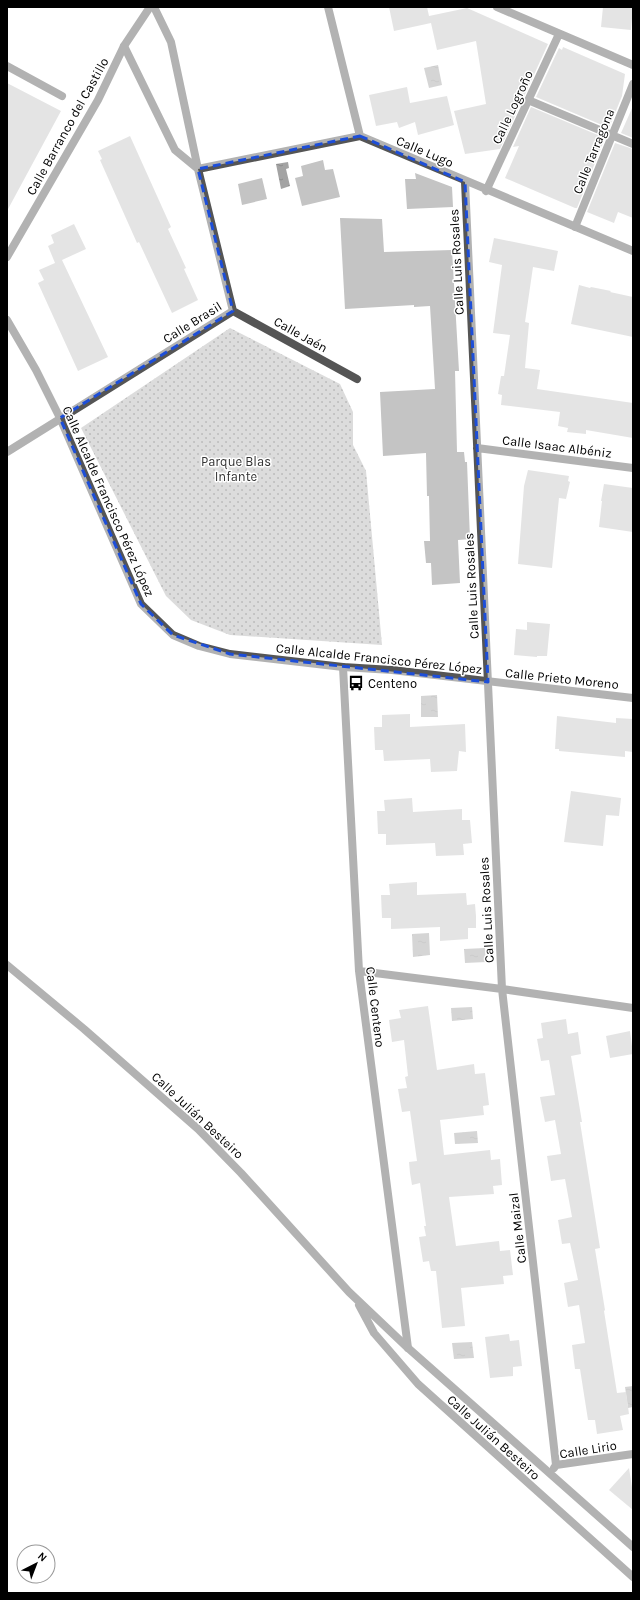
<svg xmlns="http://www.w3.org/2000/svg" width="640" height="1600" viewBox="0 0 640 1600" font-family="Karla,sans-serif">
  <style>
    .park { fill: url(#park-dots) }
    .water { fill: url(#water-ripples) }
    .building { fill: #c4c4c4 }
    .lines { fill: none; stroke-linecap: round; stroke-linejoin: round }
    .service { stroke: #555; stroke-width: 8 }
    .minor { stroke: #555; stroke-width: 8 }
    .tertiary { stroke: #555; stroke-width: 8 }
    .marked { fill: none; stroke: #1d4ed8; stroke-width: 3; stroke-dasharray: 8 5; stroke-linejoin: round }
    .labels { text-anchor: middle; stroke-width: 3; stroke-linejoin: round; paint-order: stroke }
    .street-label { font-size: 13px; fill: #000; stroke: #fff }
    .park-label { font-size: 13px; fill: #333; stroke: #fff }
    .poi-label { font-size: 13px; fill: #000; stroke: #fff; text-anchor: start }
  </style>
  <defs>
    <pattern id="park-dots" width="8" height="8" patternUnits="userSpaceOnUse"><rect width="8" height="8" fill="#dcdcdc"/><path d="M2 2h.1M6 6h.1" fill="none" stroke="#bbb" stroke-width="1.8" stroke-linecap="round"/></pattern>
    <pattern id="water-ripples" width="26" height="14" patternUnits="userSpaceOnUse"><rect width="26" height="14" fill="#a3a3a3"/><path d="M2 4q2-2 4 0t4 0M15 11q2-2 4 0t4 0" fill="none" stroke="#8b8b8b"/></pattern>
  </defs>
  <rect width="100%" height="100%" fill="#fff"/>
  <!-- park -->
  <path class="park" d="M230 328 340 384 353 412V445L366 471 382 645 230 635 191 620 166 596 81 428Z"/>
  <!-- water -->
  <path class="water" d="M438 65 442 85 429 88 424 68Z
    M288 162 289 168 286 169 290 186 281 189 276 164Z
    M437 695 438 717H421V696Z
    M429 933 430 955 413 957 412 934Z
    M485 948 486 962 465 963 464 949Z
    M472 1007 473 1019 452 1021 451 1008Z
    M477 1131 478 1143 455 1144 454 1133Z
    M472 1342 474 1358 454 1359 452 1343Z
    M633 1386V1407L628 1408 625 1387Z"/>
  <!-- building -->
  <path class="building" d="M389 7H427L429 16 467 8 548 44 500 149 465 154 454 111 486 104 476 41 437 50 431 23 394 31Z
    M603 7H633L631 30 601 27Z
    M563 47 625 74 622 96 609 128 536 97 559 48 562 50Z
    M7 83 61 111 7 211Z
    M407 87 410 103 447 96 454 125 418 135 415 122 399 128 397 122 376 126 369 95Z
    M633 106V138L621 133Z
    M531 107 605 138 577 208H575L505 178 519 146 513 147Z
    M130 136 171 227 168 229 186 268 184 269 198 300 172 313 139 242 137 243 100 160 102 159 98 151Z
    M615 143 633 149V218L618 212 614 223 587 212Z
    M323 160 325 170 333 169 340 197 302 206 295 178 303 176 301 166Z
    M415 173 452 187 453 207 407 209 405 179H416Z
    M262 178 267 199 242 205 238 184Z
    M340 218 382 219 384 252 452 250 459 371H455L457 452H464L465 462H467L470 539 458 540 460 583 432 585 431 563H426L424 541H430L429 496H427L426 453 383 456 380 392 435 389 430 306 414 307V305L345 309Z
    M74 224 86 249 62 260 108 357 78 371 38 283 44 280 39 270 55 263 48 246 54 243 51 235Z
    M494 238 558 251 554 271 533 267 525 322 529 323 525 368 540 370 537 389 633 403V438L586 430V434L567 432 568 428 558 426 560 412 501 405 502 395 498 394 501 376H504L510 335 493 333 502 265 489 262Z
    M579 285 590 288 591 287 611 291 610 292 633 297V337L571 324Z
    M528 470 569 476 568 481 570 482 566 499 559 498 552 568 518 564 524 486Z
    M604 484 633 488V532L599 527 602 501H601Z
    M527 622 550 624 547 656H537V657L514 655 516 629 527 630Z
    M410 714V727L465 724 466 752 459 751 457 771 431 772 430 759 384 761 383 750H375L374 727H382V715Z
    M557 716 616 723V718L633 719V752L625 751V757L559 751V749H555Z
    M571 791 621 798 619 816 606 815 603 846 564 842Z
    M412 798 413 812 462 809V820H470L472 843 463 844 464 855 436 856 435 843 386 845V834H378L377 811H385L384 800Z
    M417 882V895L466 893 467 905 475 904 476 916V928H468V939L440 941V927L391 929V918H382L381 895H390L389 884Z
    M428 1006 437 1070 474 1064 475 1074 485 1073 489 1105 483 1106 484 1115 440 1120 444 1155 490 1150 491 1160 500 1159 502 1185 493 1186 494 1194 449 1197 456 1246 499 1241 500 1251 510 1250 513 1275 503 1276 504 1284 461 1288 465 1326 442 1328 436 1271H431L429 1261 423 1262 419 1237 426 1236 424 1226H426L420 1183 412 1185 410 1173 409 1162 417 1161 410 1111 402 1112 400 1101 398 1089 407 1088 405 1077 408 1076 404 1040 392 1042 389 1020 401 1018 399 1010Z
    M566 1019 568 1034 578 1032 581 1054 571 1056 582 1122H580L600 1248 595 1249 605 1310 604 1311 617 1393 626 1392 629 1414 620 1416 623 1430 597 1434 595 1420H588L580 1369H575L572 1345 585 1343 579 1305 568 1307 564 1283 578 1280 570 1243 562 1244 558 1220 572 1217 565 1179 551 1181 547 1156 561 1154 555 1120 545 1122 540 1097 555 1095 549 1060 541 1061 537 1039 543 1038 541 1023Z
    M630 1031 633 1054 610 1058 606 1036Z
    M509 1334 510 1341 519 1340 522 1366 513 1367V1376L490 1378 485 1337Z
    M629 1468 633 1494V1510L609 1490Z"/>
  <g class="lines">
    <!-- service -->
    <path class="service" d="M7 66 62 96"/>
    <!-- minor -->
    <path class="minor" d="M328 7 360 136
      M497 7 633 65
      M124 46 175 150 198 169 360 136 633 251
      M528 100 633 144
      M465 182 502 989 556 1465
      M486 191 559 34
      M575 227 633 84
      M233 311 357 379
      M477 448 633 468
      M7 452 233 311 198 169 171 42 154 7
      M343 667 359 971 408 1348
      M359 971 502 989 633 1008
      M554 1468 556 1465 633 1454"/>
    <!-- tertiary -->
    <path class="tertiary" d="M7 257 98 100 124 46 150 7
      M7 320 36 370 60 418 141 604 173 635 199 646 230 654 343 667 392 670 633 698
      M7 965 84 1029 198 1129 241 1173 349 1292 408 1348 633 1547
      M359 1305 374 1333 418 1384 633 1577"/>
  </g>
  <!-- marked area -->
  <path d="M0 0H640V1600H0ZM360 136 465 182 488 682 230 654 173 635 141 604 60 418 233 311 198 169Z" fill="#fff" fill-opacity=".55" fill-rule="evenodd"/>
  <path class="marked" d="M360 136 465 182 488 682 230 654 173 635 141 604 60 418 233 311 198 169Z"/>
  <!-- icons -->
  <defs>
    <symbol id="bus-bare" viewBox="-9 -9 18 18"><path d="M-5-6H5V4H4V6H2V4H-2V6H-4V4H-5ZM-3.5-4V0h7V-4ZM-3.5 1.2v1.5H-2V1.2ZM2 1.2v1.5H3.5V1.2Z" fill="#000" stroke="#fff" stroke-width="2.5" paint-order="stroke"/></symbol>
  </defs>
  <g fill-rule="evenodd">
    <use href="#bus-bare" x="345" y="672" width="22" height="22"/>
  </g>
  <g class="labels">
    <!-- street labels -->
    <g class="street-label">
      <text transform="translate(512 107) rotate(-65)" y="5">Calle Logroño</text>
      <text transform="translate(67 126) rotate(-61)" y="5">Calle Barranco del Castillo</text>
      <text transform="translate(425 151) rotate(23)" y="5">Calle Lugo</text>
      <text transform="translate(593 151) rotate(-68)" y="5">Calle Tarragona</text>
      <text transform="translate(456 262) rotate(-93)" y="5">Calle Luis Rosales</text>
      <text transform="translate(192 322) rotate(-32)" y="5">Calle Brasil</text>
      <text transform="translate(301 334) rotate(29)" y="5">Calle Jaén</text>
      <text transform="translate(557 446) rotate(7)" y="5">Calle Isaac Albéniz</text>
      <text transform="translate(109 501) rotate(66)" y="5">Calle Alcalde Francisco Pérez López</text>
      <text transform="translate(471 586) rotate(-93)" y="5">Calle Luis Rosales</text>
      <text transform="translate(379 658) rotate(6)" y="5">Calle Alcalde Francisco Pérez López</text>
      <text transform="translate(562 678) rotate(6)" y="5">Calle Prieto Moreno</text>
      <text transform="translate(486 910) rotate(-93)" y="5">Calle Luis Rosales</text>
      <text transform="translate(376 1007) rotate(83)" y="5">Calle Centeno</text>
      <text transform="translate(198 1115) rotate(43)" y="5">Calle Julián Besteiro</text>
      <text transform="translate(517 1228) rotate(-97)" y="5">Calle Maizal</text>
      <text transform="translate(494 1437) rotate(42)" y="5">Calle Julián Besteiro</text>
      <text transform="translate(588 1449) rotate(-9)" y="5">Calle Lirio</text>
    </g>
    <!-- park labels -->
    <g class="park-label">
      <text x="236" y="466">Parque Blas<tspan x="236" dy="15">Infante</tspan></text>
    </g>
    <!-- poi labels -->
    <g class="poi-label">
      <text x="368" y="688">Centeno</text>
    </g>
  </g>
  <!-- border -->
  <rect width="640" height="1600" fill="none" stroke="#000000" stroke-width="16"/>
  <!-- north arrow -->
  <g transform="translate(36 1564) rotate(42)"><circle r="19" fill="#ffffff" stroke="#999999"/>
  <path d="M0-3L7 15L0 10L-7 15Z" fill="#000000"/>
  <text y="-6" font-size="11" font-weight="bold" text-anchor="middle" fill="#000000">N</text>
  </g>
</svg>
